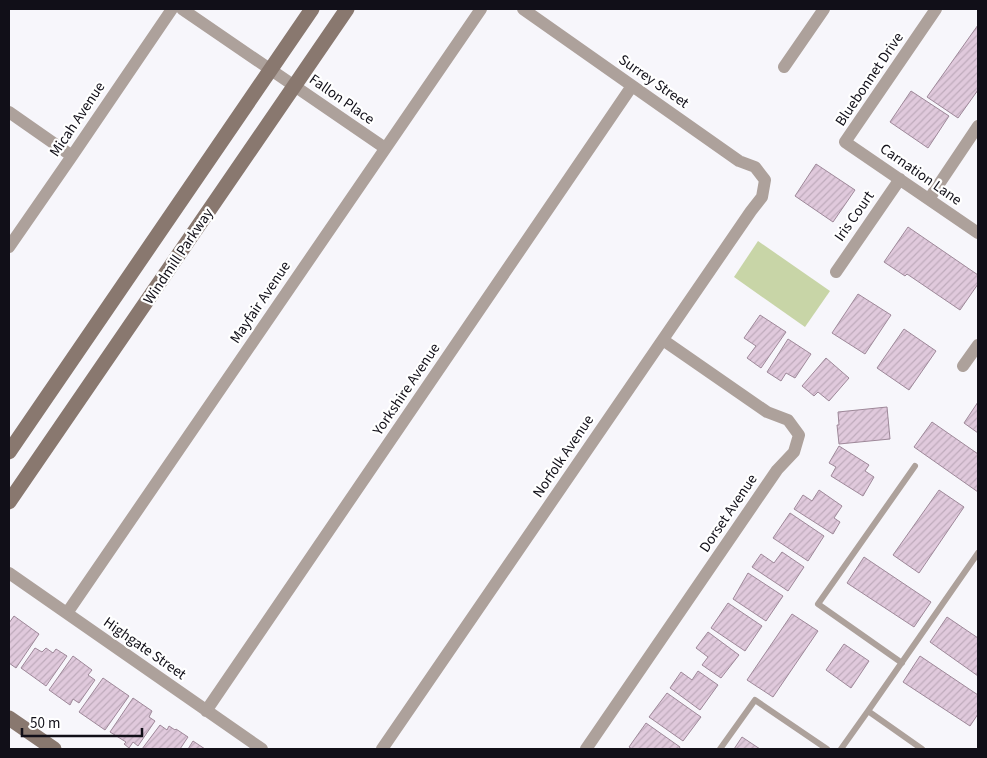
<svg xmlns="http://www.w3.org/2000/svg" width="987" height="758" viewBox="0 0 987 758" font-family="'Source Sans 3',sans-serif">
  <style>
    .green { fill: #c8d5a7 }
    .building { fill: url(#building-hatch); stroke: #9e8899 }
    .lines { fill: none; stroke-linecap: round; stroke-linejoin: round }
    .lane { stroke: #ada19b; stroke-width: 6 }
    .street { stroke: #ada19b; stroke-width: 12 }
    .secondary { stroke: #89786f; stroke-width: 15 }
    .labels { text-anchor: middle; stroke-width: 4.5; stroke-linejoin: round; paint-order: stroke }
    .street-label { font-size: 15px; fill: #110f18; stroke: #fff }
  </style>
  <defs>
    <pattern id="building-hatch" width="6" height="6" patternUnits="userSpaceOnUse" patternTransform="scale(1.25)"><rect width="6" height="6" fill="#e0c9dc"/><path d="M-1 1l2-2M0 6l6-6M5 7l2-2" fill="none" stroke="#bfabbc"/></pattern>
  </defs>
  <rect width="100%" height="100%" fill="#f7f6fb"/>
  <!-- green -->
  <path class="green" d="M758 241 830 291 805 327 734 277Z"/>
  <!-- building -->
  <path class="building" d="M978 25V90L958 118 927 97Z
    M911 91 949 116 928 148 890 122Z
    M816 164 855 190 833 222 795 196Z
    M908 227 978 275V284L960 310 907 274 905 276 884 262Z
    M858 294 891 315 865 354 832 333Z
    M760 315 786 332 761 368 747 358 756 346 744 338Z
    M904 329 936 351 909 390 877 368Z
    M788 339 811 354 795 378 786 373 781 381 767 372Z
    M826 358 849 378 829 401 818 392 814 396 802 386Z
    M978 402V433L964 423Z
    M887 407 890 439 839 444 837 425H839L838 412Z
    M932 422 978 454V492L914 447Z
    M839 446 869 465 865 471 874 477 863 496 831 476 836 467 829 463Z
    M819 490 842 506 834 518 840 522 833 534 794 509 803 495 812 501Z
    M939 490 964 507 919 573 893 555Z
    M790 513 824 536 808 561 773 538Z
    M782 552 804 567 788 591 752 567 761 554 774 563Z
    M864 557 931 602 914 627 847 583Z
    M748 573 783 596 766 621 733 599Z
    M728 603 762 626 745 651 711 628Z
    M792 614 818 631 773 697 747 680Z
    M14 616 39 634 16 668 9 663V623Z
    M947 617 978 638V676L930 642Z
    M708 632 739 655 721 678 702 665 708 657 696 648Z
    M844 644 869 661 851 688 826 670Z
    M35 648 42 652 46 648 53 653 56 649 67 656 46 686 21 668Z
    M73 656 92 670 88 675 95 680 79 703 73 699 70 705 49 690Z
    M920 656 978 695V714L970 726 903 682Z
    M698 671 718 685 700 710 670 688 681 672 692 680Z
    M103 678 129 696 105 730 79 712Z
    M667 693 701 717 683 741 649 717Z
    M133 698 152 711 149 717 155 721 138 746 133 742 129 748 124 744 126 742 110 732Z
    M646 723 680 747 679 749H632L629 747Z
    M160 725 167 730 169 726 175 730 176 729 188 737 180 749H142Z
    M742 737 760 749H734Z
    M193 741 205 749H188Z"/>
  <g class="lines">
    <!-- lane -->
    <path class="lane" d="M902 663 818 604 915 466
      M720 749 755 700 827 749
      M841 749 868 711
      M922 749 868 711 978 553"/>
    <!-- street -->
    <path class="street" d="M182 9 385 148
      M936 9 845 142 978 233
      M784 67 824 9
      M9 112 72 156
      M929 199 978 126
      M9 247 72 156 172 9
      M836 272 900 179
      M963 366 978 345
      M9 573 262 749
      M67 613 481 9
      M206 711 632 86
      M382 749 751 211 762 197 765 180 755 167 739 161 523 9
      M586 749 777 470 794 452 799 435 788 420 767 412 663 340"/>
    <!-- secondary -->
    <path class="secondary" d="M9 452 312 9
      M9 502 347 9
      M9 718 54 749"/>
  </g>
  <g class="labels">
    <!-- street labels -->
    <g class="street-label">
      <text transform="translate(869 79) rotate(-56)" y="5">Bluebonnet Drive</text>
      <text transform="translate(654 81) rotate(35)" y="5">Surrey Street</text>
      <text transform="translate(342 99) rotate(35)" y="5">Fallon Place</text>
      <text transform="translate(77 119) rotate(-56)" y="5">Micah Avenue</text>
      <text transform="translate(921 174) rotate(35)" y="5">Carnation Lane</text>
      <text transform="translate(854 216) rotate(-55)" y="5">Iris Court</text>
      <text transform="translate(178 256) rotate(-56)" y="5">Windmill Parkway</text>
      <text transform="translate(260 302) rotate(-56)" y="5">Mayfair Avenue</text>
      <text transform="translate(406 389) rotate(-56)" y="5">Yorkshire Avenue</text>
      <text transform="translate(563 456) rotate(-56)" y="5">Norfolk Avenue</text>
      <text transform="translate(728 513) rotate(-56)" y="5">Dorset Avenue</text>
      <text transform="translate(145 648) rotate(35)" y="5">Highgate Street</text>
    </g>
  </g>
  <!-- border -->
  <rect width="987" height="758" fill="none" stroke="#110f18" stroke-width="20"/>
  <!-- scale -->
  <path d="M22 728v8h120v-8" fill="none" stroke="#110f18" stroke-width="2.5"/>
  <text x="30" y="728" font-size="15" fill="#110f18" stroke="#ffffff" stroke-width="4" paint-order="stroke">50 m</text>
</svg>
